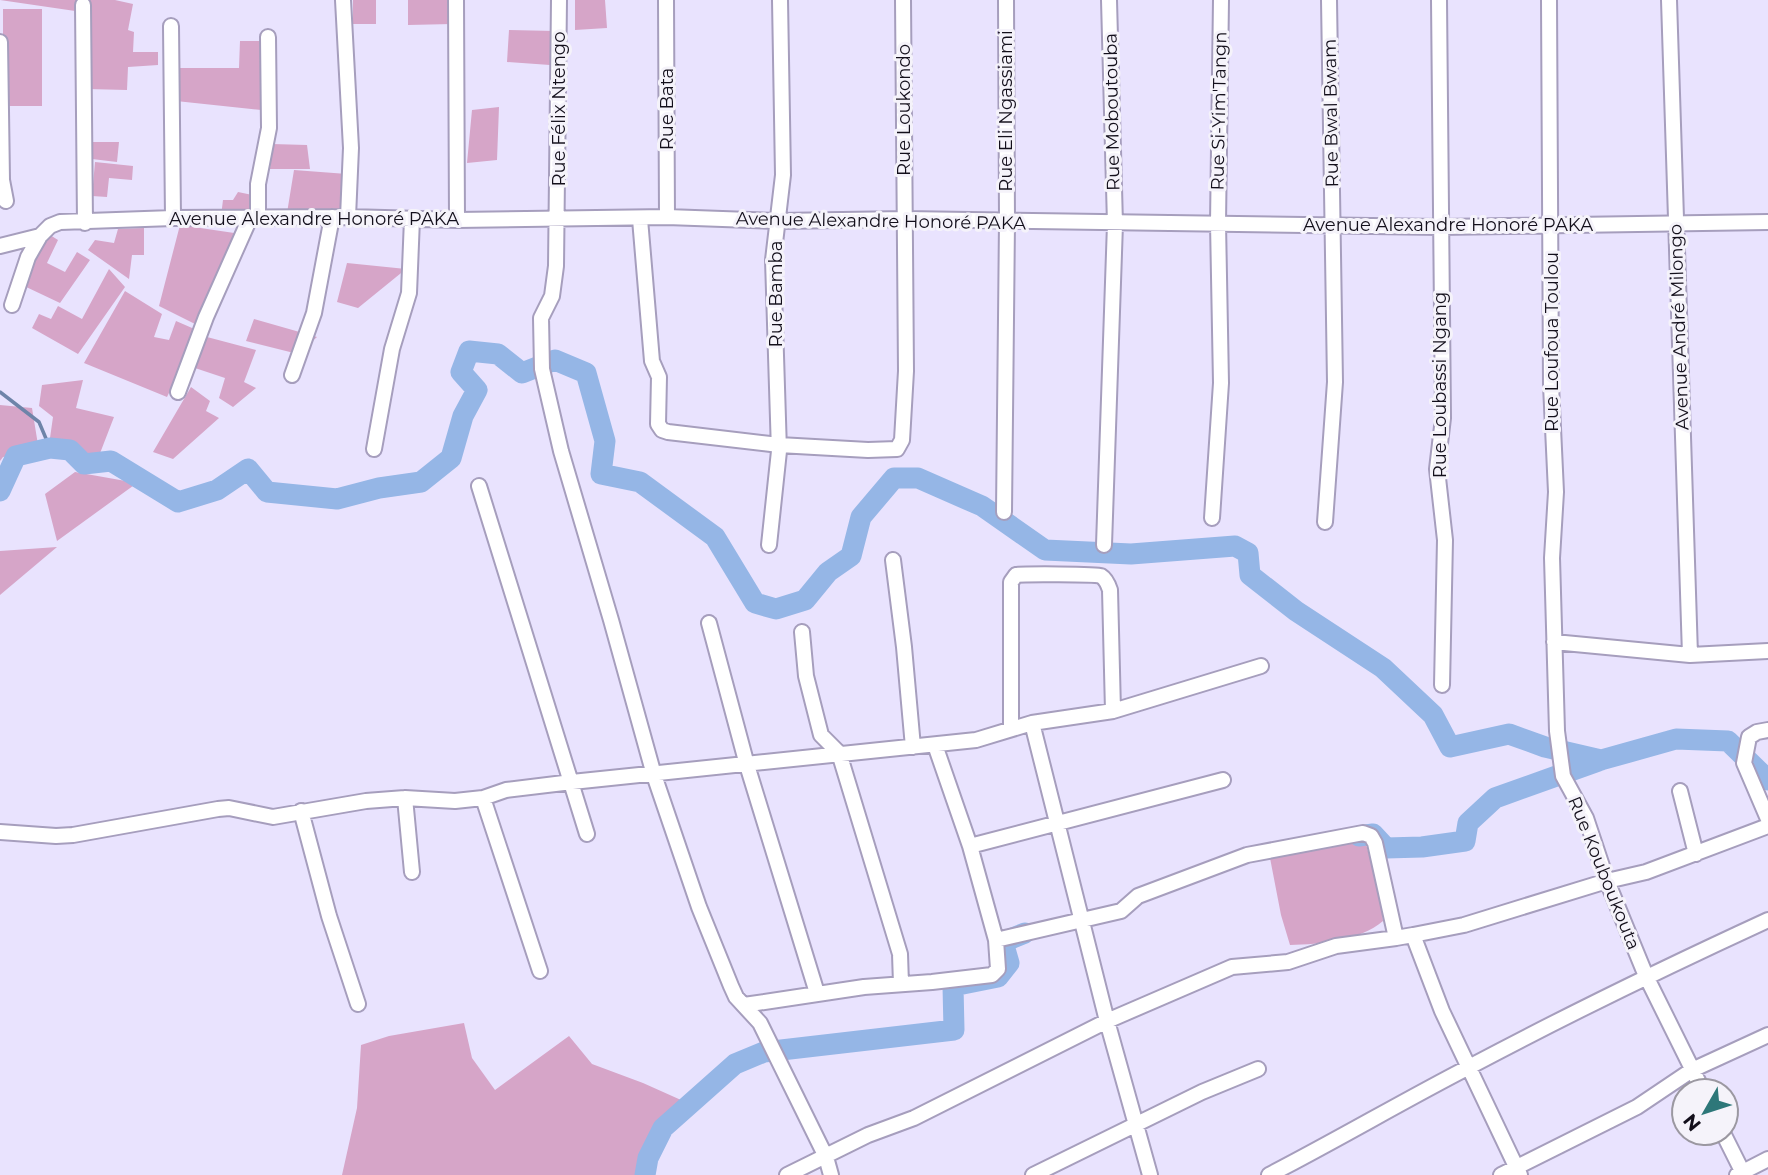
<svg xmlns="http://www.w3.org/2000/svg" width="1768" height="1175" viewBox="0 0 1768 1175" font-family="Montserrat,sans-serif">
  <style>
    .green { fill: #d6a5c8 }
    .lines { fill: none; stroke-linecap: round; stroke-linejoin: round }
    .stream { stroke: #6e84a9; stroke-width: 3.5 }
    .river { stroke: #95b6e6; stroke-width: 21 }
    .street-casing { stroke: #a69ebd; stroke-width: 18 }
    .street { stroke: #fff; stroke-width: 14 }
    .labels { text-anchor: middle; stroke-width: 6; stroke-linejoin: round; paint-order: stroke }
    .street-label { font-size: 18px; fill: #130f1b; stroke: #f5f3fa }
  </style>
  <rect width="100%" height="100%" fill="#e9e3fe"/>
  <!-- green -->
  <path class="green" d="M0 0H83L82 12Z
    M88 0H115L133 4 128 30 134 32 133 52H158V65L128 67 127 90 87 89Z
    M353 0H376V24H353Z
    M408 0H452V24L408 25Z
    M575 0H605L607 28 575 30Z
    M3 9H42V106H3Z
    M509 30 555 31 550 65 507 62Z
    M240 41H268L271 111 176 101 178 68H239Z
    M499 107 497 160 467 163 472 110Z
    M92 142H119L117 162 92 159Z
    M272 144 307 145 310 169H270Z
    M95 162 133 166 132 180 109 178 107 197 92 196Z
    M294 170 347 174 343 215 287 213Z
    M238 192 257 196 254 217 221 216 223 200H233Z
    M180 225 241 234 199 326 159 306Z
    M144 228V255H132L129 279 88 250 95 240 114 243 118 229Z
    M42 230 58 240 47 263 65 272 77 252 90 260 60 303 22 285Z
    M347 263 406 269 358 308 337 302Z
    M109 269 125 287 78 354 32 328 39 314 51 319 58 306 82 319Z
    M125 291 162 314 154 337 169 340 176 321 199 331 167 397 84 363Z
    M254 319 317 337 298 354 246 341Z
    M207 337 256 350 244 382 256 388 233 407 219 398 225 378 195 368Z
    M83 380 76 408 114 417 97 461 49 445 53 417 39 406 42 385Z
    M191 387 210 401 206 411 219 418 173 459 153 452Z
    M0 405 32 408 39 451 3 457 0 461Z
    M75 472 137 483 57 541 45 494Z
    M57 547 0 595V551Z
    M1350 839 1365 841 1380 893 1383 921C1360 941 1320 944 1290 945L1281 915 1270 858 1285 852H1303Z
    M464 1023 472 1058 495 1090 569 1036 592 1064 643 1083 681 1100 651 1175H342L357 1108 361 1045 389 1036Z"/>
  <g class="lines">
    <!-- stream -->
    <path class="stream" d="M0 392 39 422 50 448"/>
    <!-- river -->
    <path class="river" d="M0 491 16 456 50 448 70 450 84 464 111 461 178 502 217 490 248 469 267 492 337 499 379 488 421 482 451 458 463 416 477 390 461 372 469 351 498 354 522 373 555 360 586 373 605 441 601 474 640 482 715 537 755 603 776 609 805 600 828 572 851 556 861 517 894 478H918L982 506 1045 550 1131 554 1235 546 1248 553 1250 575 1296 611 1383 668 1433 715 1450 747 1509 734 1545 747 1601 760
      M1359 836 1373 834 1386 848 1422 847 1465 841 1468 823 1495 798 1601 760 1676 739 1728 741 1768 780
      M645 1175 648 1158 663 1128 735 1064 764 1052 954 1030 953 986 998 977 1009 963 1003 942 1025 933"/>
    <defs>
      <path id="street" d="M343 0 351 148 348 217
        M456 0 457 220
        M559 0 556 266 552 296 541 318 542 369 561 451 611 620 654 775 699 907 731 986 736 997 760 1023 826 1157 831 1175
        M666 0 667 217
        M1439 0 1443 418 1437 469 1445 540 1442 685
        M1549 0 1551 385 1556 492 1552 558 1557 731 1563 776 1586 818 1607 881 1646 976 1703 1091
        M1669 0 1690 655
        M83 5 85 223
        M171 26 173 218
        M0 42 2 180 6 201
        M258 218V184L269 128 268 37
        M640 219 652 361 659 377 658 424 662 430 668 432 779 445 868 450 897 449 902 440 906 371 903 0
        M0 246 40 236 50 226 60 222 173 218 348 217 457 220 667 217 779 221 905 219 1439 227 1768 222
        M12 305 28 257 40 236
        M292 375 314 313 332 217
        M178 392 206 317 250 218
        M374 449 392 349 409 293 412 219
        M479 486 587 834
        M1004 512 1007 222 1006 0
        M1212 518 1221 383 1218 223 1221 0
        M1325 522 1335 382 1329 0
        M769 545 779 451 773 260 783 175 780 0
        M1104 545 1115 224 1109 0
        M893 560 904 647 913 747
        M709 623 747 765 817 993
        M802 632 806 676 821 735 839 753 900 954 901 984
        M1554 642 1690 655 1768 651
        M1032 723 1107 1021 1150 1175
        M1011 729V582L1016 575C1022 574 1096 574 1101 576 1106 579 1108 584 1110 590L1113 711
        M1768 730 1757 732 1749 737 1744 763 1768 819
        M935 745 970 846 996 940
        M1680 791 1696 854
        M405 798 412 872
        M483 798 540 971
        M301 811 329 916 358 1004
        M0 832 56 836 73 835 218 809 229 808 273 817 366 801 405 798 455 801 483 798 506 790 572 782 976 740 1032 723 1113 711 1261 666
        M970 846 1223 780
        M1413 935 1464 925 1607 881 1646 872 1768 826
        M744 1005 864 987 932 982 992 975 998 969 996 940 1121 911 1138 896 1247 855 1363 833 1371 836 1375 843 1396 938 1413 935 1442 1011 1520 1175
        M1723 1133 1744 1175
        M787 1175 868 1135 914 1118 1107 1021 1232 967 1288 962 1336 946 1396 938
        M1033 1175 1202 1092 1258 1069
        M1269 1175C1337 1140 1403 1101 1471 1066 1569 1014 1668 966 1768 920
        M1501 1175 1637 1107 1692 1070 1768 1035
        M1737 1175 1768 1159"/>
    </defs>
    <!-- street casing -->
    <use href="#street" class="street-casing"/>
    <!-- street -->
    <use href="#street" class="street"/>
  </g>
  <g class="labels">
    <!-- street labels -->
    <g class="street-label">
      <text transform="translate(559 109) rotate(-90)" y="6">Rue Félix Ntengo</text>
      <text transform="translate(667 109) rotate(-90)" y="6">Rue Bata</text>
      <text transform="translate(904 110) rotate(-90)" y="6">Rue Loukondo</text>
      <text transform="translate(1006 111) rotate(-90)" y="6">Rue Eli Ngassiami</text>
      <text transform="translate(1219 111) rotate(-89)" y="6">Rue Si-Yim'Tangn</text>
      <text transform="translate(1112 112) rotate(-91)" y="6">Rue Moboutouba</text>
      <text transform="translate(1331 113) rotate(-91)" y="6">Rue Bwal Bwam</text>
      <text x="314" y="225">Avenue Alexandre Honoré PAKA</text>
      <text transform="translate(881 221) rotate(1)" y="6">Avenue Alexandre Honoré PAKA</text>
      <text x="1448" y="231">Avenue Alexandre Honoré PAKA</text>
      <text transform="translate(776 294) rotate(-90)" y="6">Rue Bamba</text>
      <text transform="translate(1679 327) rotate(-92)" y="6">Avenue André Milongo</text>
      <text transform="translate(1552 342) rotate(-90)" y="6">Rue Loufoua Toulou</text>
      <text transform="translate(1440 385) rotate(-90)" y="6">Rue Loubassi Ngang</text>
      <text transform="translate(1604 873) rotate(68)" y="6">Rue Kouboukouta</text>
    </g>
  </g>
  <!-- north arrow -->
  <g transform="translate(1705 1112) rotate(231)"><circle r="33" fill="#f5f3fa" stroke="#9b98a1" stroke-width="2"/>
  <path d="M0-5L12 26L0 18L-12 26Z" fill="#2d7779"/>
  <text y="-10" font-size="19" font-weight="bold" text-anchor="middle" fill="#130f1b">N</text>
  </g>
</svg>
